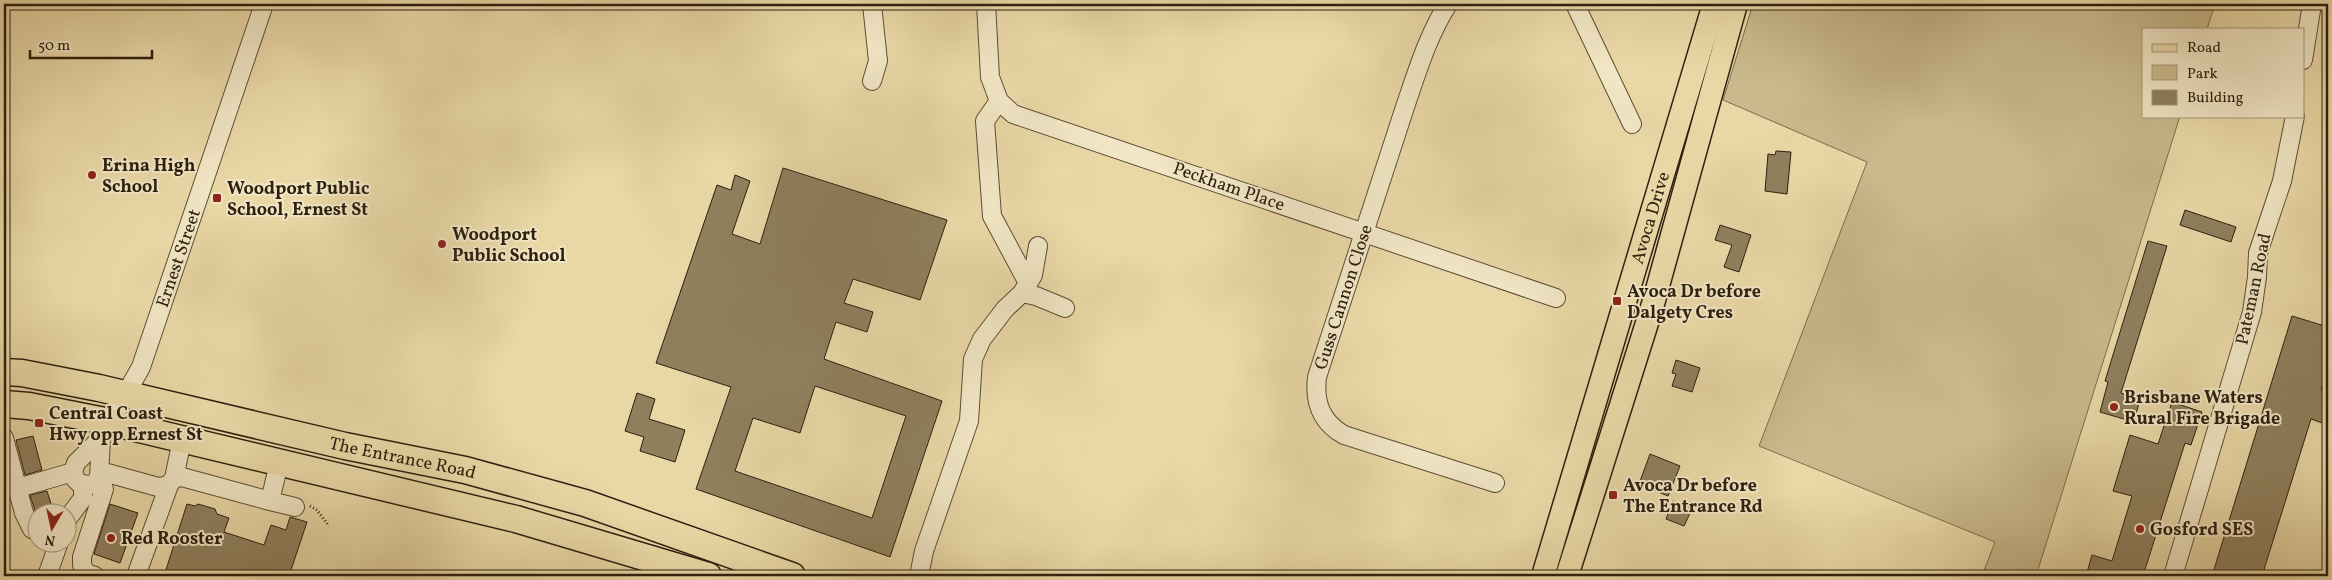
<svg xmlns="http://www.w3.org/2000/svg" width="2332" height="580" viewBox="0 0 2332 580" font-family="Vollkorn,serif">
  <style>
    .green { fill: #c9b98c; stroke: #7b6c4e }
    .building { fill: #8f805e; stroke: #2d200f; fill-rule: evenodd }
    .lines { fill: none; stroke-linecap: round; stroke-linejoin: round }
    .minor-casing { stroke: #5c4e35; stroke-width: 20 }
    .major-casing { stroke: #2d200f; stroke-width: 25 }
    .highway-casing { stroke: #2d200f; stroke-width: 29 }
    .path { stroke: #2d200f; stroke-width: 3; stroke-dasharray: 1 2.5; stroke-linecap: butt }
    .minor { stroke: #f1e6c5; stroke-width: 18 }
    .major { stroke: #e9d8a6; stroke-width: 22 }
    .highway { stroke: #e9d8a6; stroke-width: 26 }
    .poi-dot { fill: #8f2418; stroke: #f1e6c5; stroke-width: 2 }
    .labels { text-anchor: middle; stroke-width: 4; stroke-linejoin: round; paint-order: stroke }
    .poi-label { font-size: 18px; font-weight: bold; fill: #2d200f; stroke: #f1e6c5; text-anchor: start }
    .street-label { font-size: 18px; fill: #2d200f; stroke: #f1e6c5 }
  </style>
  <rect width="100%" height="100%" fill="#e9d8a6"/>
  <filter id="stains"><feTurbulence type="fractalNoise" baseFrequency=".004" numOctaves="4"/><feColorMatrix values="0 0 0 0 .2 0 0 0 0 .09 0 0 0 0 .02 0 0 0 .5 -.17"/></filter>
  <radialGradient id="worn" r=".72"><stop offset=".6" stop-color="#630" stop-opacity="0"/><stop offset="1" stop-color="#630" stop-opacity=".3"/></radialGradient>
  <!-- green -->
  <path class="green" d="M1753 4H2215L2207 29H2143V116H2180L2036 576H1982L1995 542 1759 446 1867 162 1723 100Z"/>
  <!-- building -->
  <path class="building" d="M1776 151 1791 152 1787 194 1765 191 1768 154 1775 155Z
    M783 168 947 220 920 300 853 279 844 303 873 312 867 332 836 322 824 359 942 401 890 557 696 489 731 387 656 363 717 185 731 190 735 175 750 181 732 234 760 244ZM815 386 906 416 872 518 735 471 753 418 800 433Z
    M2185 210 2236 227 2231 242 2180 225Z
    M1720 225 1751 235 1739 272 1724 267 1732 245 1715 240Z
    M2148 241 2167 246 2121 393 2140 399 2134 422 2100 412 2108 382 2105 381Z
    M2292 316 2328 327V368L2321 390 2328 392V425L2311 419 2262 576H2212Z
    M1676 360 1700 368 1692 392 1672 386 1676 374 1672 373Z
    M637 393 655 399 649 419 685 430 675 462 640 451 644 437 625 431Z
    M2172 402 2202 412 2191 445 2185 443 2143 576H2086L2092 555 2112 561 2132 496 2113 491 2130 435 2158 444Z
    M33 436 42 470 25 475 16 440Z
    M1650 454 1680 466 1668 496 1639 484Z
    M47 491 53 510 36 514 30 495Z
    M1673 501 1692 509 1684 526 1666 519Z
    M110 504 138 513 120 563 94 554Z
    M187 504 195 506 198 504 215 509 217 514 229 518 224 532 264 545 271 525 286 530 290 517 307 522 289 576H164Z"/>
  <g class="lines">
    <defs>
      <path id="minor" d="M986 4 990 77 999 101 1013 114 1556 298
        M1448 4C1428 35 1417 72 1405 107L1317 377C1314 402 1321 422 1344 435L1495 483
        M1575 4 1632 124
        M2303 60 2312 4
        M872 81 878 61 872 4
        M999 101 985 121 992 216 1028 283
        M1022 293 1036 296 1065 308
        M4 438 24 513 32 529 38 532
        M101 438 76 463 73 472 76 480 79 483 88 485 94 484 99 477 101 438 141 367 264 4
        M100 471 158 487 169 485 174 478 182 477 270 501 279 463
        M174 478 182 440
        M18 488 73 472
        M270 501 295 507
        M68 518 83 498V484
        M47 576 59 542
        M95 576 86 573 82 565V557L104 489 99 477
        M136 576 169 485
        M919 576 924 551 969 421 973 359 982 339 1005 309 1022 293 1033 275 1038 246
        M2173 576 2252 312 2257 277 2258 253 2282 181 2295 116"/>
      <g id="major">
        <path id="s1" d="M1543 576 1714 4"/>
        <path d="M1567 576 1653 304 1736 4"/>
      </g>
      <g id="highway">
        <path id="s2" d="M4 372 22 373 99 388 345 446 465 470 585 503 792 576"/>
        <path d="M4 404 29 406 110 422 516 519 708 576"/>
      </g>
    </defs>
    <!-- minor casing -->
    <use href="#minor" class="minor-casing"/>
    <!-- major casing -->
    <use href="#major" class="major-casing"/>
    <!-- highway casing -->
    <use href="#highway" class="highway-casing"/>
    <!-- path -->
    <path class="path" d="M310 506 317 510 329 526"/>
    <!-- minor -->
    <use href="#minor" class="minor"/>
    <!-- major -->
    <use href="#major" class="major"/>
    <!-- highway -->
    <use href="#highway" class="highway"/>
  </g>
  <!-- markers -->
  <g class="poi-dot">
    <circle cx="92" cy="175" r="5"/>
    <rect x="212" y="193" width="10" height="10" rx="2.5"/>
    <circle cx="442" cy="244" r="5"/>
    <rect x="1612" y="296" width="10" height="10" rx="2.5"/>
    <circle cx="2114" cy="407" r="5"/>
    <rect x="34" y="418" width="10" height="10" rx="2.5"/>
    <rect x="1608" y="490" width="10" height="10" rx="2.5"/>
    <circle cx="2140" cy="529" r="5"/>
    <circle cx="111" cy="538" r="5"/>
  </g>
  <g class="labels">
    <!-- poi labels -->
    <g class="poi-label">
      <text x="102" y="171">Erina High<tspan x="102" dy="21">School</tspan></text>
      <text x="227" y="194">Woodport Public<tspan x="227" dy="21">School, Ernest St</tspan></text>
      <text x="452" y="240">Woodport<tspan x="452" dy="21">Public School</tspan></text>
      <text x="1627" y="297">Avoca Dr before<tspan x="1627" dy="21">Dalgety Cres</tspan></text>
      <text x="2124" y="403">Brisbane Waters<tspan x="2124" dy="21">Rural Fire Brigade</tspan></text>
      <text x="49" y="419">Central Coast<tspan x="49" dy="21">Hwy opp Ernest St</tspan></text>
      <text x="1623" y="491">Avoca Dr before<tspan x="1623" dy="21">The Entrance Rd</tspan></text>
      <text x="2150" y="535">Gosford SES</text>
      <text x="121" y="544">Red Rooster</text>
    </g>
    <!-- street labels -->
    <g class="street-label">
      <text transform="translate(1229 186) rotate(19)" y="6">Peckham Place</text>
      <text dy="6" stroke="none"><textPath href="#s1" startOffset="374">Avoca Drive</textPath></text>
      <text transform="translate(178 258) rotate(-71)" y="6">Ernest Street</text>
      <text transform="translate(2253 289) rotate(-78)" y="6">Pateman Road</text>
      <text transform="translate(1343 297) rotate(-72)" y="6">Guss Cannon Close</text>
      <text dy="6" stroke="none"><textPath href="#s2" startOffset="408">The Entrance Road</textPath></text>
    </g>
  </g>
  <!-- margin -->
  <rect width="2332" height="580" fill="none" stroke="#e9d8a6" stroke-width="20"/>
  <rect x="5" y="5" width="2322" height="570" fill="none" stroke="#2d200f" stroke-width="2.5"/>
  <rect x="10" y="10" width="2312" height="560" fill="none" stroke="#2d200f"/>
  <!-- legend -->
  <rect x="2142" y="28" width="162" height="90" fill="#f1e6c5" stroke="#a3977c"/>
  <rect x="2152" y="44" width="25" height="8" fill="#e9d8a6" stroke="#a3977c"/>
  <text x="2187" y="52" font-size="15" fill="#2d200f">Road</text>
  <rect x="2152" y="65" width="25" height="15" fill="#c9b98c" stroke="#a3977c"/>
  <text x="2187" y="78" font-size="15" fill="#2d200f">Park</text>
  <rect x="2152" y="90" width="25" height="15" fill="#8f805e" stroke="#a3977c"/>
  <text x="2187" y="102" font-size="15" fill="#2d200f">Building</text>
  <!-- north arrow -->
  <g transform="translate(52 528) rotate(189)"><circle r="24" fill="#f1e6c5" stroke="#a3977c"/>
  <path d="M0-4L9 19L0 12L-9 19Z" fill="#8f2418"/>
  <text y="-8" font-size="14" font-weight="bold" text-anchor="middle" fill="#2d200f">N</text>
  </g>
  <!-- scale -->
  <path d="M30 50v8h122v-8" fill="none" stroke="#2d200f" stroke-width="2.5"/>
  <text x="38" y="50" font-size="15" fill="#2d200f" stroke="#f1e6c5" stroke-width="4" paint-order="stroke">50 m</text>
  <rect width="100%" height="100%" filter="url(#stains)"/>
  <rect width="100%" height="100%" fill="url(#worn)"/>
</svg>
